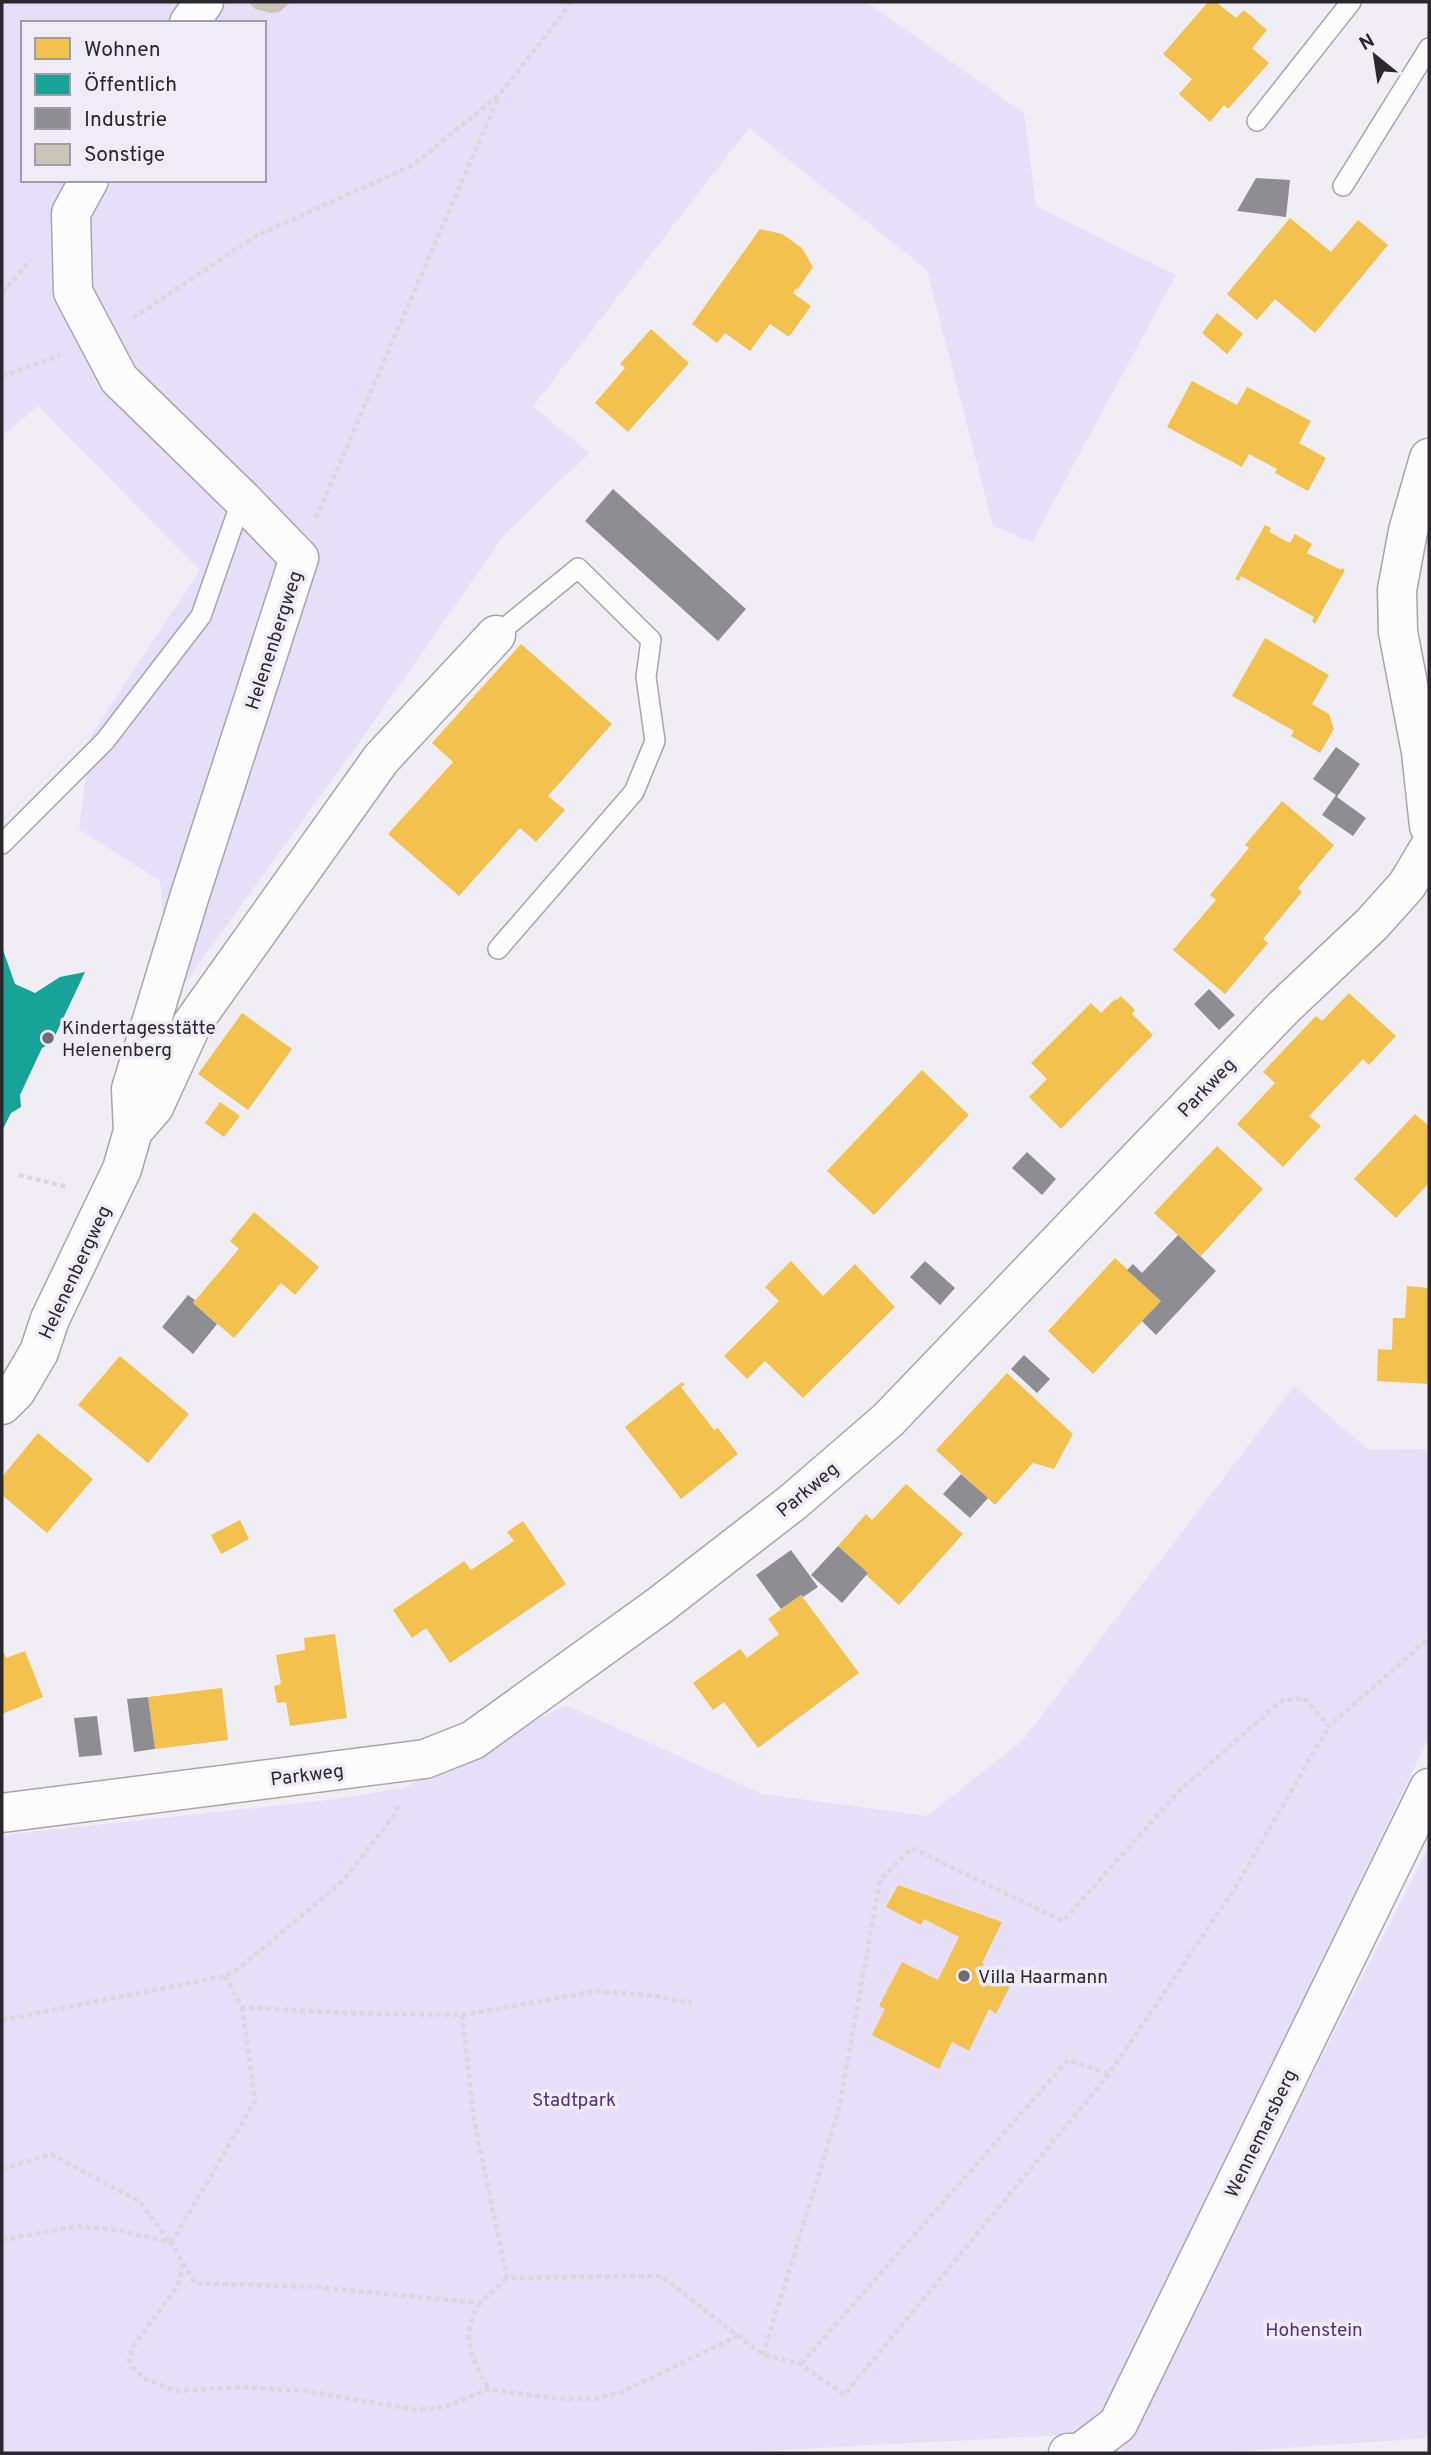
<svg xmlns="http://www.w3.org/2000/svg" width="1431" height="2455" viewBox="0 0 1431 2455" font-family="Overpass,sans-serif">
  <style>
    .green { fill: #e7def8; fill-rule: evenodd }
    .homes { fill: #f2c14e }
    .public { fill: #17a398 }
    .industry { fill: #8d8d92 }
    .building { fill: #cac4b9 }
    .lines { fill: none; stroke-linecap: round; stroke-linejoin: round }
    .lane-casing { stroke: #a7a5aa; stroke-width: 22 }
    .street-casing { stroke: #a7a5aa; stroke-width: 41 }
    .path { stroke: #d9d8da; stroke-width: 4.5; stroke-dasharray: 5 3.5; stroke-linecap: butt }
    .lane { stroke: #fdfcfd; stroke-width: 19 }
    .street { stroke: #fdfcfd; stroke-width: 38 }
    .poi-dot { fill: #6f6d72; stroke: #efebf7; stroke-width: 2.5 }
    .labels { text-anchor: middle; stroke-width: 7; stroke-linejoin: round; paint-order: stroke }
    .street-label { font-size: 19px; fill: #2a282c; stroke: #efebf7 }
    .poi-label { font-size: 19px; fill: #2a282c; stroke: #efebf7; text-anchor: start }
    .park-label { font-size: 19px; fill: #54307d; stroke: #efebf7 }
  </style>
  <rect width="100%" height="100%" fill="#f0eef4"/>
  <!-- green -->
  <path class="green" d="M2 2H866L1024 113 1036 206 1176 275 1032 542 993 526 927 270 749 128 533 406 589 453 506 533 356 747 171 1002 160 881 79 829 91 736 200 570 38 406 2 436ZM23 23H264V180H23Z
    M1294 1386 1369 1450 1429 1449V1737L1107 2407 1090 2425 1067 2435 724 2453H2V1835L328 1800 403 1788 566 1705 762 1794 927 1816 1022 1741Z
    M1429 1846V2438L1212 2453H1120Z"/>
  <!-- homes -->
  <path class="homes" d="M1208 2H1216L1236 18 1244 10 1267 30 1252 48 1269 63 1228 109 1224 105 1210 122 1179 94 1192 79 1163 54Z
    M1290 218 1331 252 1358 220 1388 245 1315 333 1275 299 1257 320 1227 294Z
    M760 229 782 234 802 248 813 267 797 290 796 288 793 293 811 306 789 337 770 324 750 351 725 333 717 343 692 324Z
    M1217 313 1243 334 1227 354 1202 333Z
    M651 329 689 363 628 432 595 403 625 368 620 364Z
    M1192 381 1237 405 1247 387 1311 421 1299 443 1326 458 1308 491 1275 473 1277 469 1249 454 1242 467 1167 427Z
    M1265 525 1271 528 1269 532 1290 543 1295 534 1312 544 1307 553 1341 570 1342 568 1345 570 1315 624 1312 621 1314 617 1241 576 1239 581 1235 579Z
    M1265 638 1329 675 1312 704 1329 714 1334 729 1320 753 1291 736 1294 731 1232 696Z
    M521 644 612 724 548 796 565 810 536 842 520 828 459 896 388 834 453 762 432 743Z
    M1282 801 1334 845 1298 888 1302 892 1263 939 1268 943 1225 994 1173 950 1216 900 1210 895 1249 848 1245 845Z
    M1349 993 1396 1036 1369 1065 1363 1059 1309 1116 1321 1126 1283 1167 1237 1124 1275 1083 1263 1072 1316 1016 1322 1021Z
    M1121 996 1135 1010 1132 1014 1153 1035 1061 1129 1029 1097 1047 1079 1031 1063 1091 1003 1101 1013 1115 999 1117 1000Z
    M242 1013 292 1049 248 1110 198 1074Z
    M922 1070 969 1115 874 1215 827 1171Z
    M220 1102 240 1116 224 1137 205 1123Z
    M1415 1114 1429 1126V1183L1396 1218 1354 1179Z
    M1217 1146 1263 1189 1201 1256 1154 1213Z
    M254 1212 319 1267 295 1295 281 1283 234 1338 193 1303 239 1249 230 1241Z
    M1115 1258 1161 1301 1093 1374 1048 1331Z
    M791 1261 823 1296 855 1264 895 1307 803 1398 765 1361 747 1379 724 1356 779 1301 765 1287Z
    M1407 1286 1429 1288V1384L1377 1381 1378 1349 1392 1350 1393 1318H1405Z
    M120 1356 189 1414 148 1463 78 1405Z
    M1007 1373 1073 1434 1054 1469 1033 1463 995 1505 936 1450Z
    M682 1382 685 1385 681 1387 714 1430 718 1428 738 1454 681 1499 625 1427Z
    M38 1433 93 1479 47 1533 2 1495V1477Z
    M906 1484 963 1534 899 1605 866 1575 868 1573 838 1546 866 1514 872 1520Z
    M240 1520 249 1539 221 1554 211 1535Z
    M523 1521 566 1584 450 1663 426 1628 412 1638 393 1610 464 1561 471 1570 514 1541 507 1532Z
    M801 1595 859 1673 758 1748 724 1702 713 1710 693 1683 740 1649 747 1658 779 1634 768 1619Z
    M335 1634 347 1718 290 1726 286 1702 277 1703 274 1686 281 1684 276 1655 305 1650 304 1638Z
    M25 1651 43 1697 2 1714V1654L4 1653 6 1658Z
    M222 1688 228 1740 155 1749 148 1697Z
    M898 1885 1002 1922 982 1963H984L980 1972 1010 1986 996 2014 989 2009 969 2051 952 2042 939 2069 872 2035 885 2009 879 2006 902 1962 938 1980 959 1937 924 1919 921 1925 886 1907Z"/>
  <!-- public -->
  <path class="public" d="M2 947 15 984 35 993 60 977 85 972 52 1042 42 1048 20 1095 21 1107 11 1113 2 1131Z"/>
  <!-- industry -->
  <path class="industry" d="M1256 178 1290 180 1286 217 1237 211Z
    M613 489 746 609 718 641 585 521Z
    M1336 747 1360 764 1337 797 1366 818 1353 836 1322 815 1336 795 1313 779Z
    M1209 989 1235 1015 1219 1030 1194 1004Z
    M1027 1152 1056 1179 1042 1195 1012 1168Z
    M1178 1235 1216 1271 1156 1335 1142 1321 1161 1301 1127 1270 1133 1264 1142 1273Z
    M925 1261 955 1288 940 1305 910 1277Z
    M188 1295 195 1300 193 1303 217 1324 193 1354 162 1327Z
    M1024 1355 1050 1379 1037 1393 1011 1369Z
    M961 1474 988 1498 970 1518 943 1494Z
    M838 1546 868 1573 842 1603 811 1575Z
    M791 1550 818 1587 803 1597 801 1595 781 1609 756 1575Z
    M148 1697 155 1749 134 1752 127 1699Z
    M97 1716 102 1755 79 1757 74 1718Z"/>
  <!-- building -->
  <path class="building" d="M248 2H291L279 12 271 13 255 9Z"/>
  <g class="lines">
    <defs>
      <path id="lane" d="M1257 121 1351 2
        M1343 186 1429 48
        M496 635 578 568 651 640 646 677 655 741 634 792 498 949
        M2 844 105 741 201 616 242 499"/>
      <path id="street" d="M189 23 204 2
        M1429 458 1408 531 1397 590 1398 632 1421 752 1429 826
        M133 1131 154 1107 192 1024 381 759 496 635
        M2 1405 16 1391 39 1352 50 1319 122 1169 133 1131 131 1089 189 898 299 558 242 499 119 379 73 292 71 213 89 180
        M2 1813 425 1759 473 1740 659 1606 793 1502 888 1420 1283 1008 1372 924 1407 885 1429 848
        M1068 2453H1080L1118 2424 1429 1788"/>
    </defs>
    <!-- lane casing -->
    <use href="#lane" class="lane-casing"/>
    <!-- street casing -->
    <use href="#street" class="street-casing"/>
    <!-- path -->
    <path class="path" d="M2 293 31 260
      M133 318 256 236 413 165 499 95 572 2
      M2 377 60 355
      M316 518 499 96
      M19 1175 67 1187
      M225 1976 242 2007 343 2013 462 2015 474 2120 507 2278 661 2276 763 2355 801 2364 844 2395 1109 2074 1235 1888 1329 1726
      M462 2015 597 1991 654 1996 692 2003
      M2 2020 225 1976 239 1968 343 1881 396 1813 398 1804
      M2 2169 51 2154 139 2201 171 2243 255 2101 242 2007
      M2 2240 78 2226 122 2231 171 2243 195 2283 315 2287 480 2303 507 2278
      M183 2264 178 2286 134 2345 129 2359 132 2367 144 2378 175 2391 242 2387 306 2391 417 2410 444 2407 489 2389 558 2399H596L622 2392 738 2336
      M480 2303C459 2334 472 2360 489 2389
      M763 2355 839 2109 880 1880 912 1848 1063 1921 1180 1790 1281 1701 1304 1698 1329 1726 1429 1638
      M801 2364 1068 2060 1109 2074"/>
    <!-- lane -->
    <use href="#lane" class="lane"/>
    <!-- street -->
    <use href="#street" class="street"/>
  </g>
  <!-- markers -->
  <g class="poi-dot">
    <circle cx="48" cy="1038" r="7"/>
    <circle cx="964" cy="1976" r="7"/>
  </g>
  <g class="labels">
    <!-- street labels -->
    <g class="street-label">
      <text transform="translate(273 640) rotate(-72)" y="7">Helenenbergweg</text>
      <text transform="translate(1206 1087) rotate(-46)" y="7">Parkweg</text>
      <text transform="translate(74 1272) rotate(-65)" y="7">Helenenbergweg</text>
      <text transform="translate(807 1489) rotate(-40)" y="7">Parkweg</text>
      <text transform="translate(307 1774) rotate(-7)" y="7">Parkweg</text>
      <text transform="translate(1260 2133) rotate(-64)" y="7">Wennemarsberg</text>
    </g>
    <!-- poi labels -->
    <g class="poi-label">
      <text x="62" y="1034">Kindertagesstätte<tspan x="62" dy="22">Helenenberg</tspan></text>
      <text x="978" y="1983">Villa Haarmann</text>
    </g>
    <!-- park labels -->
    <g class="park-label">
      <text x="574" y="2106">Stadtpark</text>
      <text x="1314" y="2336">Hohenstein</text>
    </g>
  </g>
  <!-- border -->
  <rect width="1431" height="2455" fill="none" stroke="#2a282c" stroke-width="7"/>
  <!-- legend -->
  <rect x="21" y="21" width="245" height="161" fill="#efebf7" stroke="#a09da6" stroke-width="2"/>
  <rect x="35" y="38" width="35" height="21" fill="#f2c14e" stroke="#a09da6" stroke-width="2"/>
  <text x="84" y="56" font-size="21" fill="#2a282c">Wohnen</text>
  <rect x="35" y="74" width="35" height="21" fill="#17a398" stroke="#a09da6" stroke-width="2"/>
  <text x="84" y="91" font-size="21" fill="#2a282c">Öffentlich</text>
  <rect x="35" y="108" width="35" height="21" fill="#8d8d92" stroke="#a09da6" stroke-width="2"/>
  <text x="84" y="126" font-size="21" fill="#2a282c">Industrie</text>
  <rect x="35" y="144" width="35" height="21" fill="#cac4b9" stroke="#a09da6" stroke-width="2"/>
  <text x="84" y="161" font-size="21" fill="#2a282c">Sonstige</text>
  <!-- north arrow -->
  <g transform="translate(1375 56) rotate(330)" stroke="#efebf7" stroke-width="5" paint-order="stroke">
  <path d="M0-5L12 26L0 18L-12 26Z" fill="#2a282c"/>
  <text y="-10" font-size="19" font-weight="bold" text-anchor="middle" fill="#2a282c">N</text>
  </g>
</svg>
